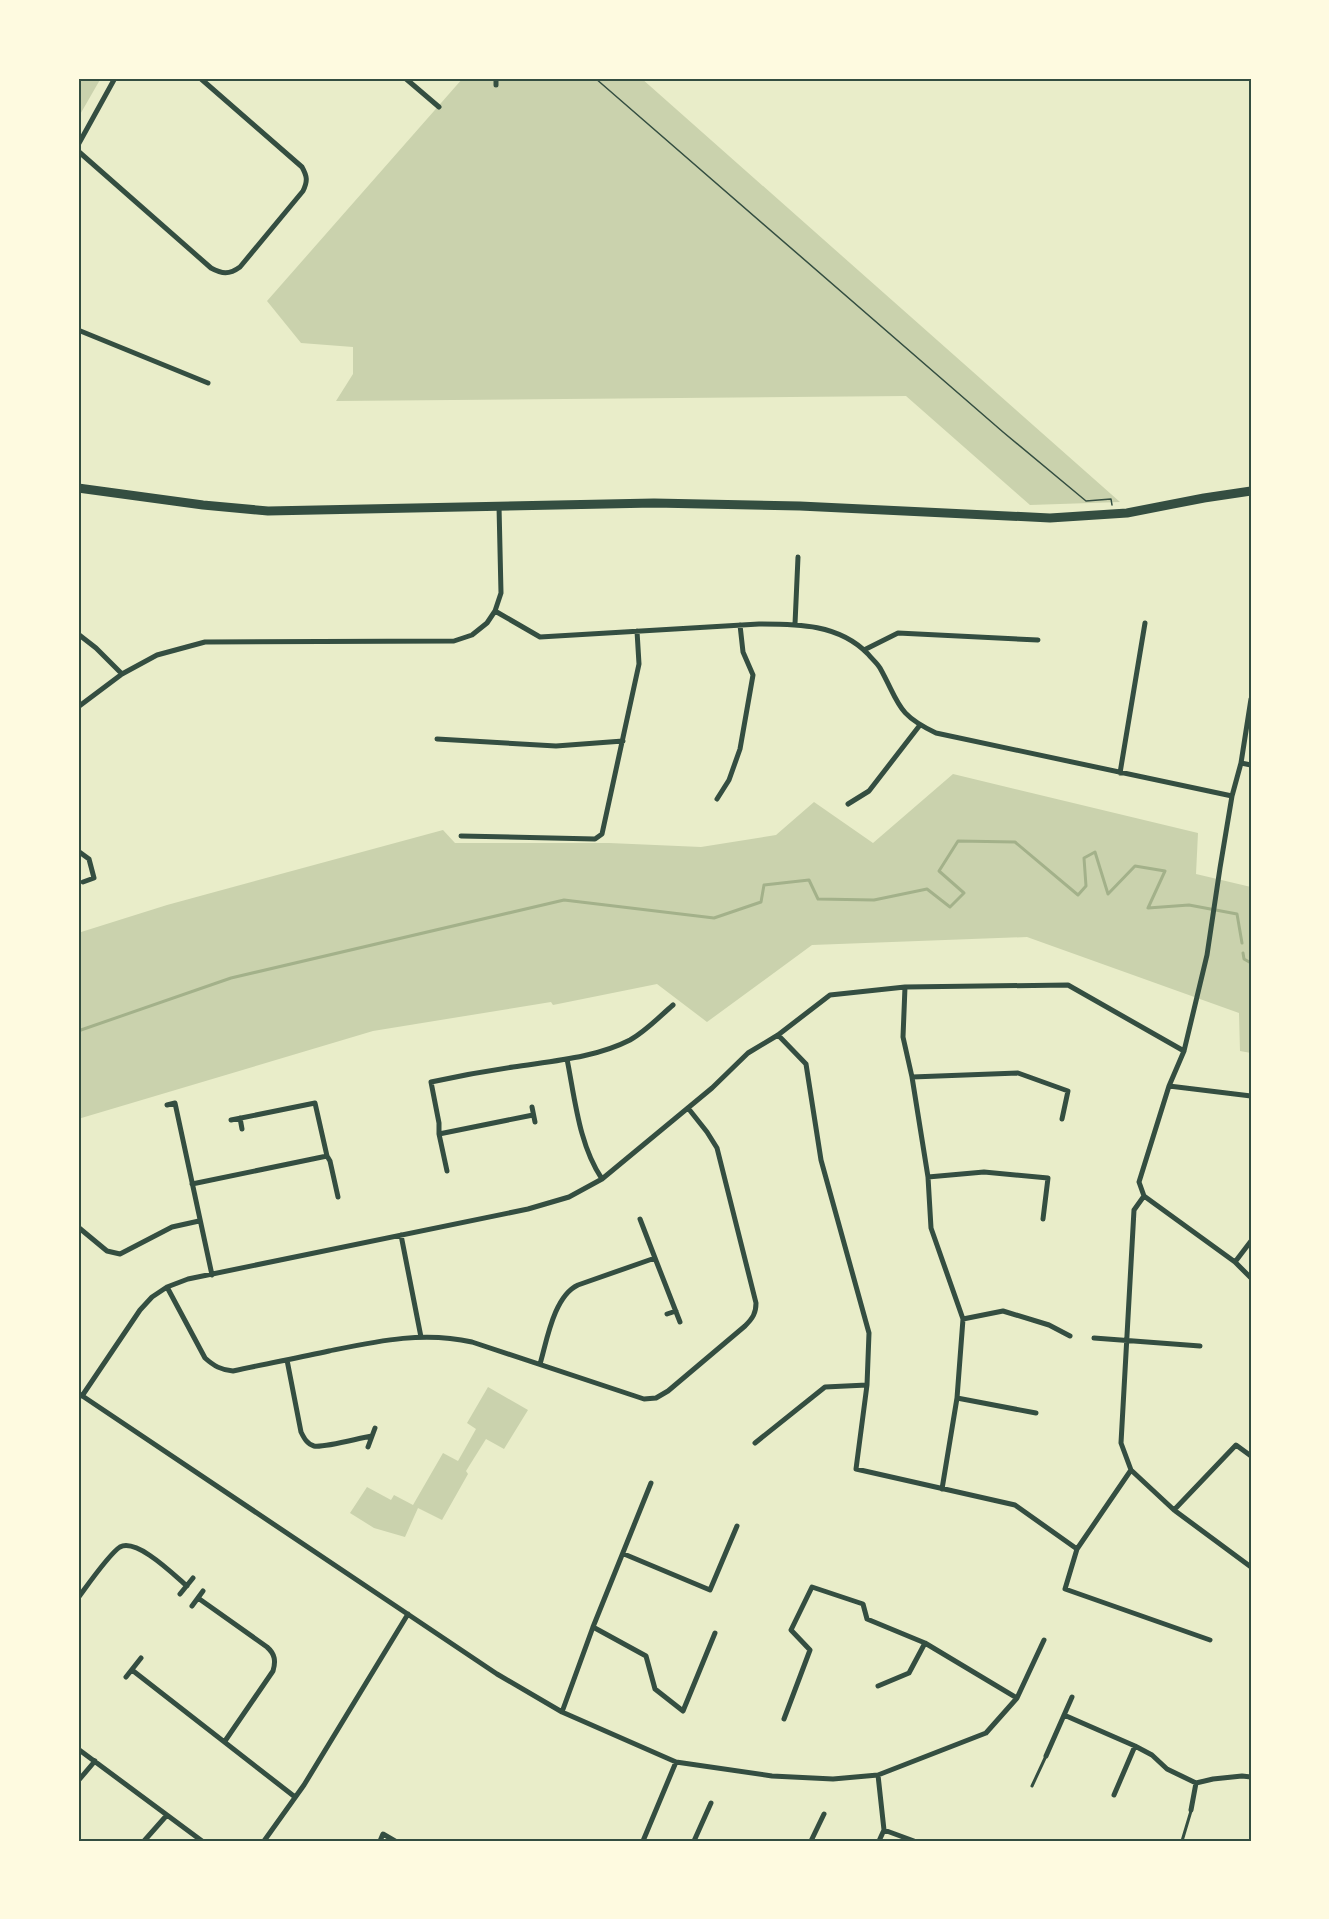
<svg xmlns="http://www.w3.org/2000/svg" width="1329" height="1919" viewBox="0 0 1329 1919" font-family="Overpass,sans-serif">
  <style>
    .green { fill: #cad2ad }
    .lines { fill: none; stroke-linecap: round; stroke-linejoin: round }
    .stream { stroke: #a3b18a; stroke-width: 3 }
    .path { stroke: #344e41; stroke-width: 1.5 }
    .service { stroke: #344e41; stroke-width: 3 }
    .minor { stroke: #344e41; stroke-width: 5 }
    .primary { stroke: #344e41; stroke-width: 9 }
    .neatline { fill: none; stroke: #344e41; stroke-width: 2 }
  </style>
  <rect width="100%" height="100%" fill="#e9edc9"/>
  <!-- green -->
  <path class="green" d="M78 78H101L78 118Z
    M463 78H641L1120 502 1030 505 906 396 336 401 353 374V347L301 343 267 301Z
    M953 774 1198 833 1196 874 1251 887V1053L1240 1051 1239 1013 1027 937 812 945 707 1022 657 984 553 1005 551 1002 373 1031 78 1119V933L167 905 443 830 455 843H609L701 847 776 835 814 802 873 843Z
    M488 1387 528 1410 504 1449 486 1439 466 1471 468 1474 442 1520 418 1508 405 1537 374 1528 350 1513 367 1487 391 1500 394 1495 413 1505 443 1453 458 1461 476 1429 467 1423Z"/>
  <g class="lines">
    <!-- stream -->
    <path class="stream" d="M1243 953 1244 959 1251 963
      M78 1031 231 978 564 900 714 918 761 902 764 885 809 880 818 899 874 900 927 889 950 907 964 893 939 871 958 841 1015 842 1078 895 1086 886 1084 858 1095 852 1108 894 1135 866 1165 871 1148 908 1189 905 1237 914 1242 943"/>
    <!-- path -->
    <path class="path" d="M595 78 1003 432 1086 501 1111 499 1112 505"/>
    <!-- service -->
    <path class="service" d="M1032 1786 1046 1756
      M1182 1841 1191 1811"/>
    <!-- minor -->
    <path class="minor" d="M405 78 439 107
      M496 78V85
      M78 145 115 78
      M78 151 211 268C222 274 229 275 240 267L303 191C308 181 307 176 302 167L200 78
      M78 330 208 383
      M495 611 540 637 759 624C798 624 839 624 868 654 872 659 877 663 880 668 900 704 896 714 936 733L1232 796
      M795 624 798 557
      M78 634 96 648 122 674
      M864 650 898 633 1038 640
      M78 707 122 674 157 655 205 642 454 641 472 635 487 623 495 611 501 593 499 506
      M437 739 556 746 623 741
      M1241 763 1251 765
      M1120 773 1145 623
      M717 799 729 780 740 749 753 675 743 652 740 625
      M848 804 869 791 920 725
      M461 836 595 839 602 834 639 664 637 631
      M78 851 89 859 94 878 83 882
      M905 987 903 1037 912 1077 928 1177 931 1228 963 1319 957 1398 942 1489
      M567 1059C575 1099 579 1145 602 1179
      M912 1077 1018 1073 1068 1091 1062 1119
      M1169 1086 1251 1096
      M167 1105 175 1103 212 1275
      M532 1107 535 1122
      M533 1115 439 1134V1123L431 1082C458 1076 485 1071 513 1067 552 1061 595 1058 630 1040 646 1031 659 1017 673 1005
      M240 1118 242 1129
      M439 1134 447 1171
      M327 1156 330 1161 338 1197
      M928 1177 984 1172 1048 1178 1043 1219
      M192 1184 327 1156 315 1103 231 1120
      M1144 1196 1139 1182 1169 1086 1184 1051 1207 955 1220 868 1232 796 1241 763 1251 699
      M1144 1196 1134 1210 1121 1443 1131 1470 1174 1510 1251 1567
      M1144 1196 1235 1262 1251 1278
      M640 1219 655 1258
      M78 1227 107 1251 120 1254 172 1227 199 1221
      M401 1235 421 1337
      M1235 1262 1251 1241
      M167 1287 205 1358C214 1366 221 1370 233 1371 265 1364 297 1358 329 1351 378 1341 423 1331 472 1342L644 1399 656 1398 668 1391 745 1326C753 1318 756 1313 756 1303L717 1148 707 1132 688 1108
      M667 1314 676 1311
      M963 1319 1003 1311 1049 1325 1070 1336
      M1094 1338 1200 1346
      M287 1360 301 1432C304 1438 307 1444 314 1446 324 1448 359 1438 372 1436
      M540 1364C547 1340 554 1296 578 1285L655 1258 680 1322
      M867 1385 856 1469 1015 1505 1077 1549
      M78 1393 497 1674 562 1712 676 1762 772 1776 833 1779 878 1775 986 1733 1017 1698 1044 1640
      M82 1396 140 1310 152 1297 167 1287 188 1279 528 1209 569 1197 602 1179 712 1088 748 1053 778 1035 830 995 905 987 1068 985 1184 1051
      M957 1398 1036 1413
      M755 1443 825 1387 867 1385 869 1333 821 1160 806 1064 778 1035
      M368 1447 375 1428
      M1131 1470 1077 1549 1065 1589 1210 1640
      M1174 1510 1236 1445 1251 1456
      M624 1554 710 1590 737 1526
      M180 1594 193 1578
      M78 1598C87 1586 109 1554 120 1547 137 1538 174 1575 187 1586
      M198 1598 267 1647C275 1654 276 1661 273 1671L225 1741
      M192 1606 203 1591
      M593 1627 646 1656 655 1689 683 1711 715 1633
      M132 1670 295 1797
      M126 1677 141 1658
      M878 1686 909 1673 925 1643
      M562 1712 593 1627 651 1483
      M1064 1715 1135 1746 1152 1755 1167 1769 1196 1783 1213 1779 1242 1776 1251 1777
      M784 1719 810 1650 791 1630 812 1587 863 1604 867 1619 925 1643 1017 1698
      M78 1749 202 1841
      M1046 1756 1072 1697
      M878 1775 884 1830 879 1841
      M78 1781 95 1761
      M1114 1795 1135 1746
      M1191 1810 1196 1783
      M884 1830 914 1841
      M144 1841 167 1815
      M264 1841 304 1785 408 1614
      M380 1841 383 1834 395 1841
      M643 1841 676 1762
      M694 1841 711 1803
      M811 1841 824 1814"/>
    <!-- primary -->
    <path class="primary" d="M78 488 203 505 268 511 654 503 800 506 1050 518 1127 513 1204 498 1251 491"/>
  </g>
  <!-- border -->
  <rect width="1329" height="1919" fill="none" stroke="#fefae0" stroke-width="159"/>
  <rect x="80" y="80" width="1170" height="1760" class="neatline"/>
</svg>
